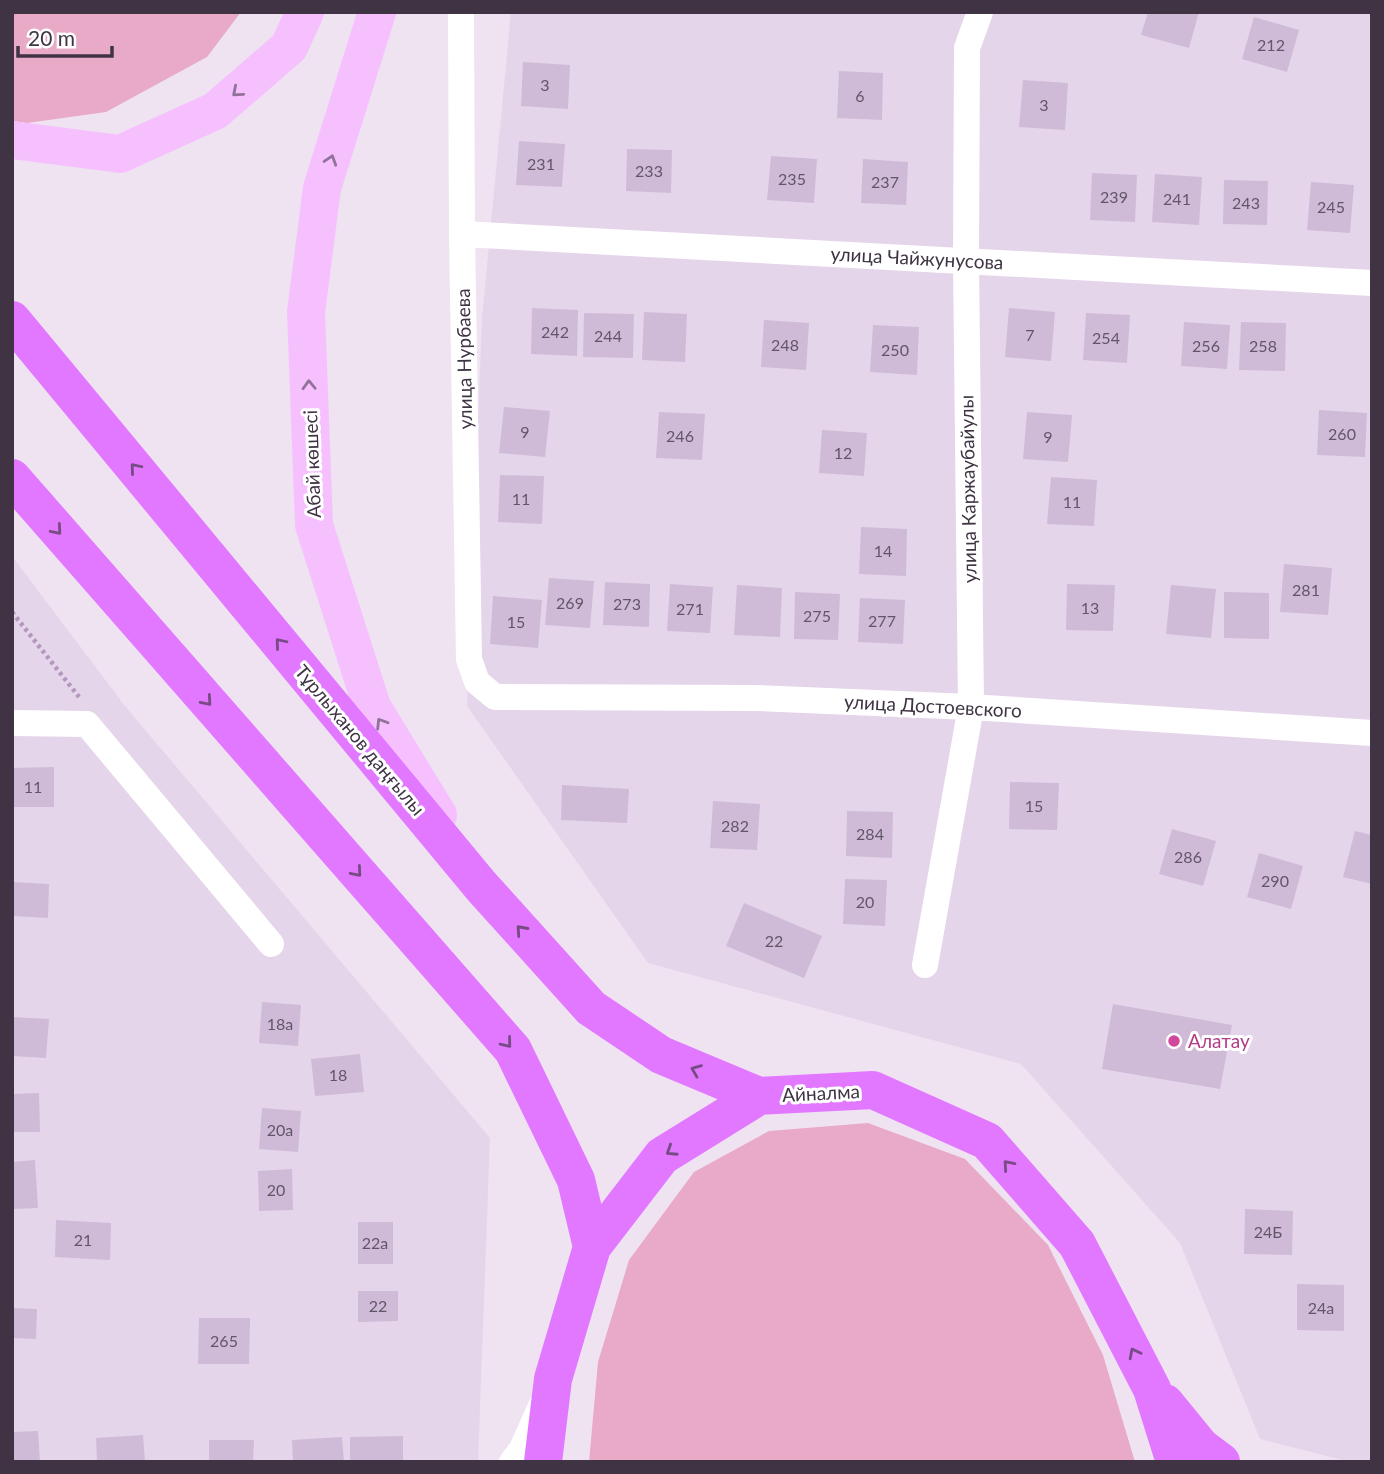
<svg xmlns="http://www.w3.org/2000/svg" width="1384" height="1474" viewBox="0 0 1384 1474" font-family="Lato,sans-serif">
  <style>
    .residential { fill: #e5d5ea }
    .green { fill: #e8aac6 }
    .building { fill: #cfbbd7 }
    .lines { fill: none; stroke-linecap: round; stroke-linejoin: round }
    .path { stroke: #b596bf; stroke-width: 4.5; stroke-dasharray: 3.5 3.5; stroke-linecap: butt }
    .minor { stroke: #fff; stroke-width: 26 }
    .secondary { stroke: #f6c0ff; stroke-width: 38 }
    .trunk { stroke: #e278ff; stroke-width: 38 }
    .oneway { stroke: #917298 }
    .oneway2 { stroke: #784b85 }
    .hotel-dot { fill: #d1479c; stroke: #fff; stroke-width: 2.5 }
    .labels { text-anchor: middle; stroke-width: 6; stroke-linejoin: round; paint-order: stroke }
    .number-label { font-size: 16px; fill: #635569 }
    .street-label { font-size: 19px; fill: #3f3344; stroke: #fff }
    .hotel-label { font-size: 19px; fill: #b23c85; stroke: #fff; text-anchor: start }
  </style>
  <rect width="100%" height="100%" fill="#efe3f2"/>
  <!-- residential -->
  <path class="residential" d="M511 12H1372V1462H1350L1260 1439 1180 1243 1021 1064 648 963 467 706 482 318Z
    M12 556 125 706 490 1138 478 1462H12Z"/>
  <!-- green -->
  <path class="green" d="M12 12H241L207 57 106 112 27 123 12 121Z
    M868 1123 965 1159 1048 1245 1103 1355 1135 1462H589L598 1362 629 1260 694 1172 769 1131Z"/>
  <!-- building -->
  <path class="building" d="M1148 12H1199L1189 48 1141 35Z
    M1254 17 1299 30 1287 72 1242 59Z
    M523 62 570 65 568 109 521 106Z
    M839 71 883 73 882 120 837 118Z
    M1023 80 1068 83 1065 130 1019 127Z
    M519 141 565 144 562 187 516 185Z
    M627 149 672 150 671 193 626 191Z
    M771 156 817 159 814 203 767 200Z
    M863 159 908 162 906 205 861 203Z
    M1092 173 1137 175 1135 222 1090 220Z
    M1155 174 1202 177 1199 225 1152 222Z
    M1224 180 1268 181 1267 225 1223 224Z
    M1311 182 1354 185 1350 233 1307 230Z
    M532 308 578 310 577 356 531 354Z
    M1009 308 1055 312 1051 361 1005 357Z
    M644 312 687 314 685 362 642 360Z
    M584 313 634 314 633 358 583 357Z
    M1086 313 1130 315 1127 363 1083 360Z
    M764 320 809 323 806 370 761 367Z
    M1184 322 1230 325 1227 369 1181 366Z
    M1241 322 1286 323 1285 371 1239 370Z
    M873 325 919 327 917 375 870 372Z
    M504 407 550 411 545 457 499 453Z
    M1319 410 1367 413 1365 457 1317 455Z
    M659 412 705 414 702 460 656 458Z
    M1027 412 1072 415 1068 462 1023 459Z
    M822 430 867 433 864 476 819 473Z
    M500 475 544 476 542 524 498 522Z
    M1051 477 1097 480 1094 526 1047 524Z
    M861 527 907 529 906 576 859 574Z
    M1284 564 1332 568 1328 615 1280 612Z
    M549 578 594 581 590 628 545 625Z
    M605 582 650 584 649 627 603 625Z
    M670 584 713 587 710 633 667 631Z
    M1067 584 1115 585 1113 631 1066 630Z
    M737 585 782 588 780 637 734 635Z
    M1171 585 1216 589 1211 638 1166 634Z
    M795 592 840 594 838 640 794 639Z
    M1224 592 1269 593V639L1224 638Z
    M493 596 542 600 538 648 490 644Z
    M860 598 905 600 903 644 858 642Z
    M54 767V807H12V768Z
    M1010 782 1059 783 1057 830 1009 829Z
    M562 785 629 789 627 823 561 820Z
    M713 801 760 804 757 850 710 848Z
    M847 811 893 812 892 858 846 856Z
    M1172 829 1216 841 1203 886 1159 874Z
    M1355 831 1372 835V884L1343 877Z
    M1259 853 1303 866 1291 909 1247 897Z
    M845 879 887 880 885 926 843 924Z
    M12 882 49 884 48 918 12 916Z
    M744 903 822 936 804 978 726 946Z
    M262 1002 301 1005 298 1046 259 1043Z
    M1113 1004 1232 1025 1220 1089 1102 1069Z
    M12 1017 49 1019 46 1058 12 1056Z
    M360 1054 364 1092 315 1096 311 1059Z
    M39 1093 40 1132H12V1094Z
    M262 1108 301 1111 298 1152 259 1149Z
    M35 1160 38 1208 12 1209V1162Z
    M292 1169 293 1210 259 1211 258 1171Z
    M1245 1209 1293 1211 1292 1255 1244 1254Z
    M56 1220 111 1223 110 1260 55 1257Z
    M358 1222H393V1264H358Z
    M1297 1284 1344 1285V1331L1297 1330Z
    M358 1291H398V1321L358 1322Z
    M12 1308 37 1309 36 1339 12 1338Z
    M199 1318H250L249 1364H198Z
    M38 1431 40 1462H12V1432Z
    M143 1435 145 1462H97L96 1438Z
    M403 1436V1462H350V1437Z
    M342 1437 344 1462H293L292 1440Z
    M209 1440H254L253 1462H209Z"/>
  <g class="lines">
    <!-- path -->
    <path class="path" d="M12 612 79 697"/>
    <!-- minor -->
    <path class="minor" d="M461 12 462 234 469 659 477 682 495 697 757 698 971 707 1372 733
      M462 234 1372 283
      M12 723 87 724 271 944
      M925 965 971 707 966 260 967 48 980 12
      M512 1462 522 1449 541 1406"/>
    <!-- secondary -->
    <path class="secondary" d="M377 12 322 188 306 312 314 525 372 707 438 815
      M12 140 120 154 215 111 289 47 305 12"/>
    <!-- trunk -->
    <path class="trunk" d="M12 320 481 886 591 1008 661 1055 759 1096
      M12 478 513 1050 576 1180 592 1247
      M1165 1403 1201 1447 1221 1462
      M543 1462 553 1379 592 1247 662 1156 759 1096 873 1090 987 1141 1077 1244 1152 1389 1175 1462"/>
  </g>
  <!-- one-way arrows -->
  <defs><path id="oneway-chevron" d="M-2-3.5L2.5 0L-2 3.5" fill="none" stroke-width="1.6" stroke-linecap="round" stroke-linejoin="round" transform="scale(1.75)"/></defs>
  <g class="oneway">
    <use href="#oneway-chevron" transform="translate(237 92) rotate(139)"/>
    <use href="#oneway-chevron" transform="translate(331 160) rotate(-72)"/>
    <use href="#oneway-chevron" transform="translate(309 385) rotate(-92)"/>
    <use href="#oneway-chevron" transform="translate(381 723) rotate(-122)"/>
  </g>
  <g class="oneway2">
    <use href="#oneway-chevron" transform="translate(135 468) rotate(-130)"/>
    <use href="#oneway-chevron" transform="translate(57 530) rotate(49)"/>
    <use href="#oneway-chevron" transform="translate(280 643) rotate(-130)"/>
    <use href="#oneway-chevron" transform="translate(207 701) rotate(49)"/>
    <use href="#oneway-chevron" transform="translate(357 872) rotate(49)"/>
    <use href="#oneway-chevron" transform="translate(521 930) rotate(-132)"/>
    <use href="#oneway-chevron" transform="translate(507 1043) rotate(51)"/>
    <use href="#oneway-chevron" transform="translate(696 1070) rotate(-158)"/>
    <use href="#oneway-chevron" transform="translate(671 1151) rotate(147)"/>
    <use href="#oneway-chevron" transform="translate(1008 1165) rotate(-131)"/>
    <use href="#oneway-chevron" transform="translate(1134 1353) rotate(-117)"/>
  </g>
  <!-- markers -->
  <circle class="hotel-dot" cx="1174" cy="1041" r="7"/>
  <g class="labels">
    <!-- number labels -->
    <g class="number-label">
      <text x="1271" y="51">212</text>
      <text x="545" y="91">3</text>
      <text x="860" y="102">6</text>
      <text x="1044" y="111">3</text>
      <text x="541" y="170">231</text>
      <text x="649" y="177">233</text>
      <text x="792" y="185">235</text>
      <text x="885" y="188">237</text>
      <text x="1114" y="203">239</text>
      <text x="1177" y="205">241</text>
      <text x="1246" y="209">243</text>
      <text x="1331" y="213">245</text>
      <text x="555" y="338">242</text>
      <text x="1030" y="341">7</text>
      <text x="608" y="342">244</text>
      <text x="1106" y="344">254</text>
      <text x="785" y="351">248</text>
      <text x="1206" y="352">256</text>
      <text x="1263" y="352">258</text>
      <text x="895" y="356">250</text>
      <text x="525" y="438">9</text>
      <text x="1342" y="440">260</text>
      <text x="680" y="442">246</text>
      <text x="1048" y="443">9</text>
      <text x="843" y="459">12</text>
      <text x="521" y="505">11</text>
      <text x="1072" y="508">11</text>
      <text x="883" y="557">14</text>
      <text x="1306" y="596">281</text>
      <text x="570" y="609">269</text>
      <text x="627" y="610">273</text>
      <text x="1090" y="614">13</text>
      <text x="690" y="615">271</text>
      <text x="817" y="622">275</text>
      <text x="882" y="627">277</text>
      <text x="516" y="628">15</text>
      <text x="33" y="793">11</text>
      <text x="1034" y="812">15</text>
      <text x="735" y="832">282</text>
      <text x="870" y="840">284</text>
      <text x="1188" y="863">286</text>
      <text x="1275" y="887">290</text>
      <text x="865" y="908">20</text>
      <text x="774" y="947">22</text>
      <text x="280" y="1030">18а</text>
      <text x="338" y="1081">18</text>
      <text x="280" y="1136">20а</text>
      <text x="276" y="1196">20</text>
      <text x="1268" y="1238">24Б</text>
      <text x="83" y="1246">21</text>
      <text x="375" y="1249">22а</text>
      <text x="378" y="1312">22</text>
      <text x="1321" y="1314">24а</text>
      <text x="224" y="1347">265</text>
    </g>
    <!-- street labels -->
    <g class="street-label">
      <text transform="translate(917 258) rotate(3)" y="7">улица Чайжунусова</text>
      <text transform="translate(464 359) rotate(-91)" y="7">улица Нурбаева</text>
      <text transform="translate(312 464) rotate(-92)" y="7">Абай көшесі</text>
      <text transform="translate(968 489) rotate(-91)" y="7">улица Каржаубайулы</text>
      <text transform="translate(933 706) rotate(3)" y="7">улица Достоевского</text>
      <text transform="translate(360 740) rotate(50)" y="7">Тұрлыханов даңғылы</text>
      <text transform="translate(821 1093) rotate(-3)" y="7">Айналма</text>
    </g>
    <!-- hotel labels -->
    <g class="hotel-label">
      <text x="1188" y="1048">Алатау</text>
    </g>
  </g>
  <!-- border -->
  <rect width="1384" height="1474" fill="none" stroke="#3f3344" stroke-width="28"/>
  <!-- scale -->
  <path d="M18 46v10h94v-10" fill="none" stroke="#3f3344" stroke-width="3.5"/>
  <text x="28" y="46" font-size="21" fill="#3f3344" stroke="#ffffff" stroke-width="5" paint-order="stroke">20 m</text>
</svg>
